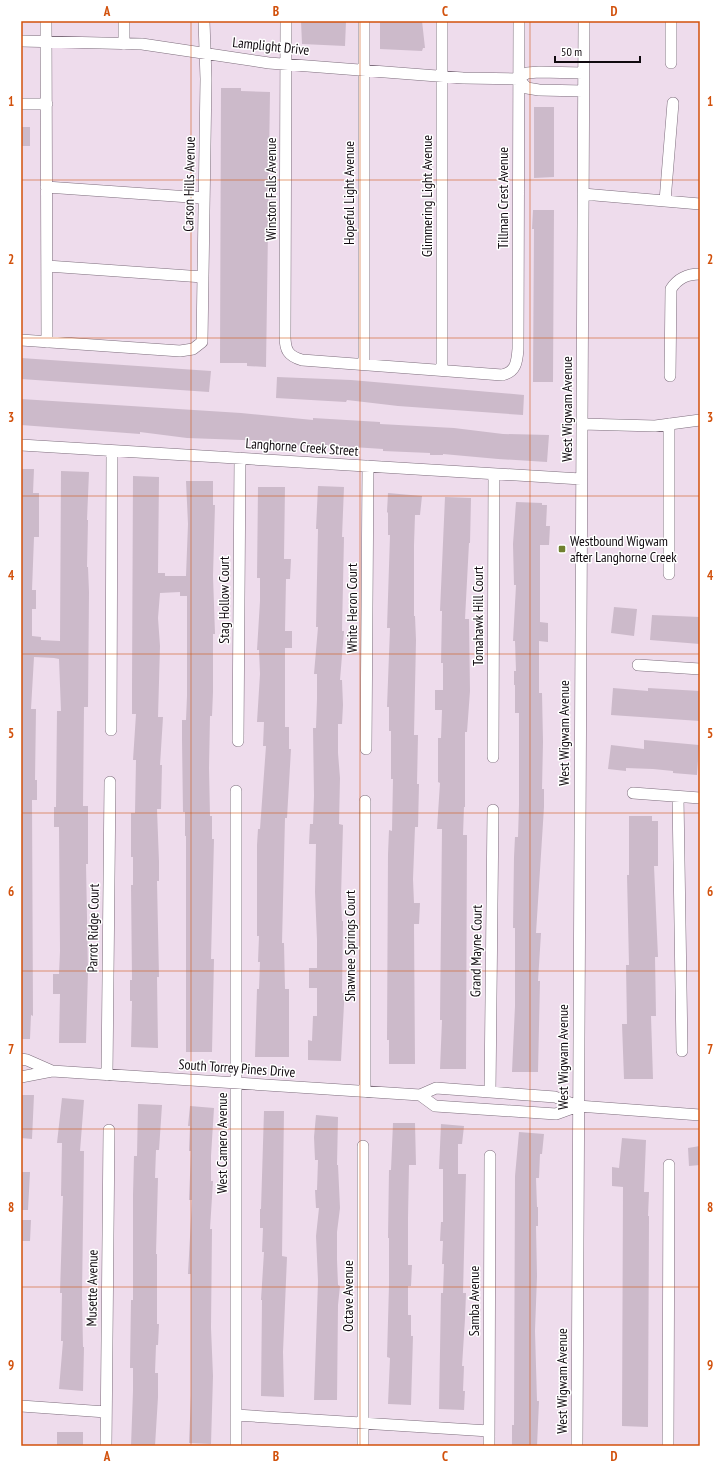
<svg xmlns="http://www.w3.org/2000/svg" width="721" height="1467" viewBox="0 0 721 1467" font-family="'PT Sans Narrow',sans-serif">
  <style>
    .building { fill: #ccbaca }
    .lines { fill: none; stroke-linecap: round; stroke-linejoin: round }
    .minor-casing { stroke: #7d6d7c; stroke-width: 12 }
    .minor { stroke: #fff; stroke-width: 11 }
    .grid { fill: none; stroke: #d2510c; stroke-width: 1; stroke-opacity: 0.55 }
    .poi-dot { fill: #70802f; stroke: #fff; stroke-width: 1.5 }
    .labels { text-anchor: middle; stroke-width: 3; stroke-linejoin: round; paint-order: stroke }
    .street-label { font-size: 14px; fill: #100a0f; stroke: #fff }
    .poi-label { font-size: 14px; fill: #100a0f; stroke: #fff; text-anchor: start }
    .neatline { fill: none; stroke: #d2510c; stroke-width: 1.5 }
    .grid-label { font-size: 13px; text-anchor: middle; font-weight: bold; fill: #d2510c }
  </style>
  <rect width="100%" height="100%" fill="#eedcec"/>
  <!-- building -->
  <path class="building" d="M301 21H346L345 46 302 44Z
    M380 21H422L425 48H423L422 51 380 49Z
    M221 88H241V91L270 92 266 367 247 366V363H220Z
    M534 107H554V177L534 178Z
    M21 127H30V146H21Z
    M533 210H554L553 382H533L534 229H532Z
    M21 358 211 371 209 392 21 379Z
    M277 377 351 380 524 395 523 415 398 406 347 400 346 402 276 398Z
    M21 399 241 413 313 420V418L380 422V424L454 428 503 434 549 435 547 462 498 459 443 454V455H430V453L383 451V449L307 444V446L271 443V441L187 438 140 432V434L21 425Z
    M21 469H34L33 493H39V537H34L32 590H36V609H32V636L41 637V640L60 641 61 471 89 472 87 520H88L87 567H88L89 592 88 707H84L83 806H88V864H86L88 971 86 1043H59L60 994H53V974H59L60 951 59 827H54V807H56L57 711H61L59 659 54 658 34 657 31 709H36L35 780H37V800H32L33 1016 31 1015 30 1039H21Z
    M133 476 159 477 158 573H165V576H186L188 524 186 481H213V505H215L213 576 215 634H213V692L212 716H210L209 768 210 816H212V839H214L211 959H214L212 1052H186V836H185V812H183L182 740V720H186L187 696V596H180V592L160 593 158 618 160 646 158 717H163L160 765H162L161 809H157L159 862V881H157L159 977H157L158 1048 131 1047 132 1001H130V980H132L131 885H133V857H131V813H135L136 760H133L136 714H132V689Z
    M318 486 344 487 342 537H344L342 631H344L340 680H342L343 705 342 724H338V753L340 778 339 824 343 825 341 897 342 921H343L342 993H344V1004L341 1061 308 1060V1040L312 1041 313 1016H317V988H309V968H317V940L315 892 316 844H309L310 824H313L314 796 313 728H316L317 699V674H314L318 627H316L318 529H316Z
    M258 487H285L284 559H291L290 579H286L285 631H292V648H285V727H289V749H291L287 818H285L282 943H284L285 989H289V1057H255L257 989H259L260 962H258L259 936H257V845L258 829H260L266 746H263L264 722H257L260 674 259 650H257L260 601V578H257Z
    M388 493 422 496 420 515H415L414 545V616H415L416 640 414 735H418L417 784H419L418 827H415L413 879 414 903H420L419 924H414L415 1064H389V1040H387L388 854 389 830 392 831 393 779H391V731H389V707H387L390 628H387L390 535H388V513L387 512Z
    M445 497 471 498 470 543H469L465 619H469L470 691 467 732H465V807H464L463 835H467L466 1069H440L442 1020H440L442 829H437L440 783 438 782V738H441L442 710H435V690H443V663H441L442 611H440Z
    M516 502 542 503V505H547L546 526H550L549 545H540V622L548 623V642L539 641V693H542L543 742 542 789H544V807L536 933H541L538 981H540L538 1072H512L515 1006V928H513L514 857 515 837H518L519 805V713H515V685H514V671H516L515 641H513L516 585H514L513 544Z
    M614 607 637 609 634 636 611 633Z
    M652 615 700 617V644L650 640Z
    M613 688 648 691V688L700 691V721L611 715Z
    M644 740 699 745 697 775 673 773V771L653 769 626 768V771L608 769 611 745 644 749Z
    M629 816H652V821H658V866H654L658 957H655L656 1016H651L653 1079H624L622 1024H627L626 965H629L627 875H629Z
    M21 1095H34L32 1139 21 1138Z
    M62 1098 84 1100 80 1151H84L82 1296 83 1347H84L83 1391 59 1389 63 1341H61L62 1293H60L63 1196H61L62 1143H57Z
    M138 1104 162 1105 159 1150H156L155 1178H158L156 1254H157V1324H159L158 1345H156L155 1373H158V1397L155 1446H131L133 1391V1368H130L131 1300H133V1195L134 1156H137Z
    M190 1106 214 1108 211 1156V1181H213L210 1229H212L211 1328 213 1376 211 1444 189 1443 191 1395V1274H188L192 1200H189L191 1151H189L190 1126H188Z
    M264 1111H284L282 1256 287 1257 283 1352 284 1397 261 1396 262 1300H261L264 1252H262L263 1228H260V1209H261Z
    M316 1115 338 1117 337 1165H338L340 1208 337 1232V1260L338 1285 340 1286 338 1305 337 1400H314L318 1281 316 1236 319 1208H316L315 1190H317L318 1160H315L314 1137Z
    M393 1123H415L416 1165H409L408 1218V1265H412L411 1286H408V1315H411V1336H413L411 1405 388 1404 390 1358 387 1357 389 1285V1238H388L389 1170H391Z
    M441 1124 464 1126 462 1144H458V1174H466L463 1293H466L465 1319 462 1366H464L463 1391H465L464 1410 439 1409 441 1293H443L444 1264H442L443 1241H440L441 1222H443V1169H439Z
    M519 1132 544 1134 542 1154H540L539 1178H536L537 1207H538V1226H536L537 1276 535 1331 537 1401H539L537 1446H512V1425H514L515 1176Z
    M622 1138 646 1140 644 1192H649L648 1216H649L648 1427 622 1426 623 1187 612 1186V1167L619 1168Z
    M700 1146V1165L689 1166 688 1148Z
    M21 1172H30L28 1210H21Z
    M21 1220H31L30 1241H21Z
    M57 1432H83V1446H57Z"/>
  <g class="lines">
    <defs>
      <path id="minor" d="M46 21 47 342
        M286 21 285 336C285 350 288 356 302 360L502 375C516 372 517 362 518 349L519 21
        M364 21V364
        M21 41 142 44 269 63 463 78 518 79 527 73 539 72 583 73
        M124 44V21
        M671 63V21
        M518 79 527 88 539 90 583 91
        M21 104H47
        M46 187 204 198
        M583 194 700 204
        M665 201 673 103
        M47 266 203 277
        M21 340 180 351 193 349 202 342 206 79 204 21
        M442 370V21
        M670 376 671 289C678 278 687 274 700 274
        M582 424 655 426 700 420
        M669 424V574
        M21 445 581 479
        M638 665 700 669
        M111 730 112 451
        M238 741 240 458
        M366 749 368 466
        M493 757 494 474
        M633 793 700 798
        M678 797 682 1051
        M21 1059 27 1060 52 1071
        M107 1075 110 782
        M21 1077 52 1071 420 1095 436 1088 555 1097 578 1106 700 1115
        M365 1092V801
        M490 1092 493 810
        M420 1095 435 1106 556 1114 578 1106
        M21 1406 106 1412
        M236 1415 489 1431
        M106 1446 109 1130
        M236 1446V791
        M363 1446V1146
        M489 1446 490 1156
        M577 1446 584 21
        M668 1446 669 1165"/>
    </defs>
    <!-- minor casing -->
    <use href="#minor" class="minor-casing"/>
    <!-- minor -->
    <use href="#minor" class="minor"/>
  </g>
  <!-- grid -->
  <path class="grid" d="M191 21V1446M360 21V1446M530 21V1446M21 180H700M21 338H700M21 496H700M21 654H700M21 813H700M21 971H700M21 1129H700M21 1287H700"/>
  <!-- markers -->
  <rect class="poi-dot" x="558" y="545" width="8" height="8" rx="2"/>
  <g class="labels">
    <!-- street labels -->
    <g class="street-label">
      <text transform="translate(271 46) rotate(6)" y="5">Lamplight Drive</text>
      <text transform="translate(189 184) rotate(-89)" y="5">Carson Hills Avenue</text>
      <text transform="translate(271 189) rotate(-90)" y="5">Winston Falls Avenue</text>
      <text transform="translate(349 193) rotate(-90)" y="5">Hopeful Light Avenue</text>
      <text transform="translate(427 196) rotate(-90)" y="5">Glimmering Light Avenue</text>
      <text transform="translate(503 198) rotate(-90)" y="5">Tillman Crest Avenue</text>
      <text transform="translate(567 409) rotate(-90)" y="5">West Wigwam Avenue</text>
      <text transform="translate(302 447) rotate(4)" y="5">Langhorne Creek Street</text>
      <text transform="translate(224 600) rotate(-90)" y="5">Stag Hollow Court</text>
      <text transform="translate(352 608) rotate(-90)" y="5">White Heron Court</text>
      <text transform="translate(478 616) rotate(-90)" y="5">Tomahawk Hill Court</text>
      <text transform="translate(564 733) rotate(-90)" y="5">West Wigwam Avenue</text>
      <text transform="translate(93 928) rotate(-89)" y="5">Parrot Ridge Court</text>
      <text transform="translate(350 946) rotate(-90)" y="5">Shawnee Springs Court</text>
      <text transform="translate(476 951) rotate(-89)" y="5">Grand Mayne Court</text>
      <text transform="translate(563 1057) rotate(-90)" y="5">West Wigwam Avenue</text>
      <text transform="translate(237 1068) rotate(4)" y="5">South Torrey Pines Drive</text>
      <text transform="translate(222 1143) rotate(-90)" y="5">West Camero Avenue</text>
      <text transform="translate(92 1288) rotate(-89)" y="5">Musette Avenue</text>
      <text transform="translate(348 1296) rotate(-90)" y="5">Octave Avenue</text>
      <text transform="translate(474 1301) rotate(-90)" y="5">Samba Avenue</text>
      <text transform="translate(562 1381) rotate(-90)" y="5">West Wigwam Avenue</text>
    </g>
    <!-- poi labels -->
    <g class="poi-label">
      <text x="570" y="546">Westbound Wigwam<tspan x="570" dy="16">after Langhorne Creek</tspan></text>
    </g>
  </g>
  <!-- border -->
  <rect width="721" height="1467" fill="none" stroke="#ffffff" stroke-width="44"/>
  <!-- scale -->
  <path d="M555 56v6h85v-6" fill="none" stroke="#100a0f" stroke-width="2"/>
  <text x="561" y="56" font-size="12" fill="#100a0f" stroke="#ffffff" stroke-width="3" paint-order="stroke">50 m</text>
  <rect x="22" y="22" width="677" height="1423" class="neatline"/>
  <g class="grid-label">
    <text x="107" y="16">A</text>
    <text x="276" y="16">B</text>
    <text x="445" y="16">C</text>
    <text x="614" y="16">D</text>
    <text x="11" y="106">1</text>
    <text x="710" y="106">1</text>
    <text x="11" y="264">2</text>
    <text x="710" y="264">2</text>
    <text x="11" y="422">3</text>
    <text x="710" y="422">3</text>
    <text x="11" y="580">4</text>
    <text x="710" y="580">4</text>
    <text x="11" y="738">5</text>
    <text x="710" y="738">5</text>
    <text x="11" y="896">6</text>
    <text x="710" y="896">6</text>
    <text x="11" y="1054">7</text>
    <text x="710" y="1054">7</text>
    <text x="11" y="1212">8</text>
    <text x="710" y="1212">8</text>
    <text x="11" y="1370">9</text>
    <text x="710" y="1370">9</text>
    <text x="107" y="1461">A</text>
    <text x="276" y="1461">B</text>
    <text x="445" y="1461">C</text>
    <text x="614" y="1461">D</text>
  </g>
</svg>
